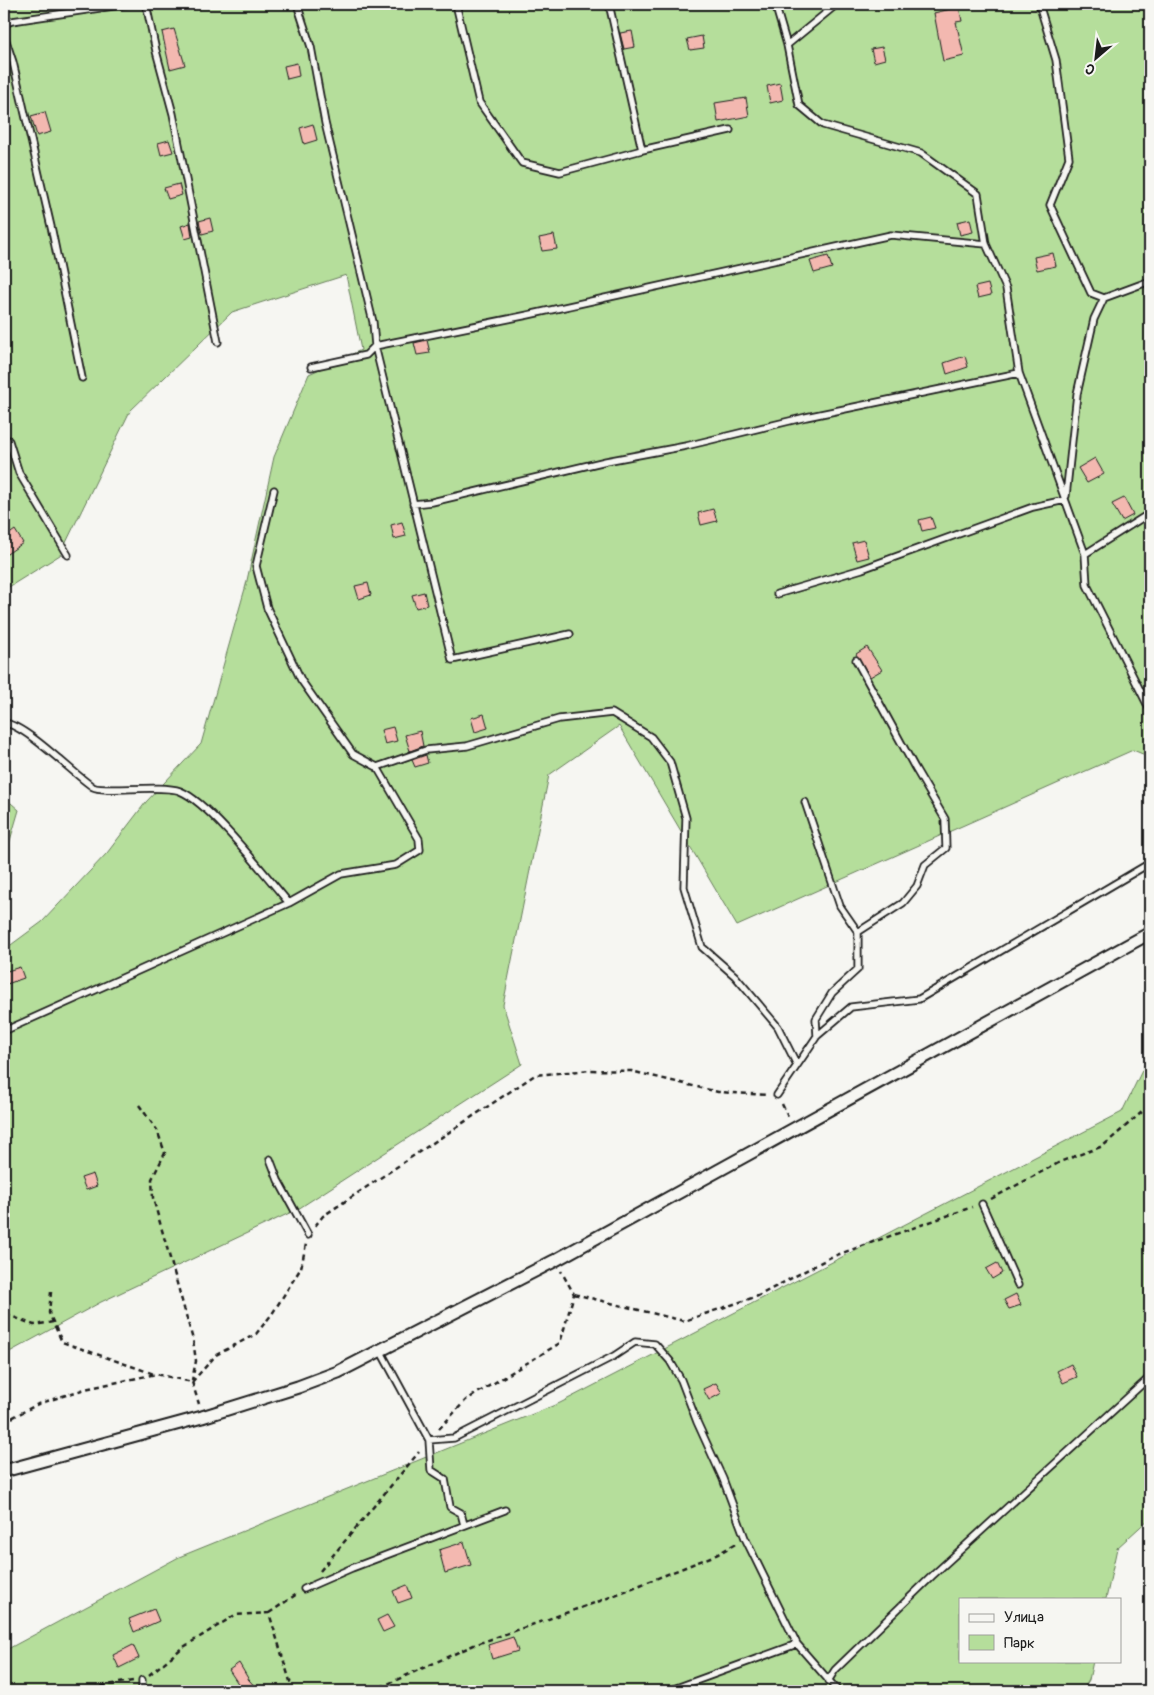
<svg xmlns="http://www.w3.org/2000/svg" width="1154" height="1695" viewBox="0 0 1154 1695" font-family="Pangolin,sans-serif">
  <style>
    .green { fill: #b5de9b; stroke: #687d5c }
    .building { fill: #f3b8b0; stroke: #1c1c1c }
    .lines { fill: none; stroke-linecap: round; stroke-linejoin: round }
    .service-casing { stroke: #1c1c1c; stroke-width: 9 }
    .minor-casing { stroke: #1c1c1c; stroke-width: 15 }
    .path { stroke: #1c1c1c; stroke-width: 2.5; stroke-dasharray: 5 4; stroke-linecap: butt }
    .service { stroke: #f6f6f2; stroke-width: 5.5 }
    .minor { stroke: #f6f6f2; stroke-width: 11 }
  </style>
  <rect width="100%" height="100%" fill="#f6f6f2"/>
  <filter id="ink" filterUnits="userSpaceOnUse"><feTurbulence type="fractalNoise" baseFrequency=".02" numOctaves="2"/><feDisplacementMap in="SourceGraphic" scale="10" xChannelSelector="R" yChannelSelector="G"/><feConvolveMatrix kernelMatrix="1 2 1 2 8 2 1 2 1" color-interpolation-filters="sRGB"/></filter>
  <g filter="url(#ink)">
    <!-- green -->
    <path class="green" d="M4 4H1150V757L1133 750 737 926 619 726 549 775 503 1005 522 1064 298 1209 101 1302 4 1355V950L42 922 107 853 146 802 201 744 246 585 274 457 309 374 361 350 346 275 232 312 130 411 60 555 4 590Z
      M4 797 19 810 4 861Z
      M1150 1054V1518L1117 1548 1106 1599H960V1661H1093L1089 1680 1082 1691H4V1651L179 1557 560 1403 1122 1112Z"/>
    <!-- building -->
    <path class="building" d="M959 7 962 21 956 22 964 56 943 61 934 13Z
      M174 29 185 65 170 69 162 32Z
      M632 31 635 47 624 49 620 33Z
      M702 36 704 48 690 50 687 39Z
      M882 47 885 59 874 62 871 49Z
      M297 63 299 76 287 79 284 66Z
      M780 83 783 100 770 103 767 86Z
      M746 98 749 116 718 122 715 103Z
      M45 112 51 132 37 136 31 116Z
      M313 124 317 140 304 144 300 128Z
      M169 140 173 152 161 155 158 143Z
      M179 184 182 195 168 199 164 188Z
      M210 218 213 231 202 234 199 221Z
      M970 219 973 232 960 235 957 222Z
      M190 223 192 237 185 239 181 226Z
      M554 235 557 249 542 251 539 238Z
      M1053 253 1056 266 1037 270 1034 257Z
      M828 256 832 268 814 273 810 261Z
      M988 284 991 295 978 298 975 287Z
      M427 340 430 353 417 355 414 343Z
      M965 356 968 367 947 374 944 363Z
      M1095 458 1104 474 1087 483 1078 468Z
      M1124 498 1133 515 1122 521 1112 504Z
      M713 509 717 521 701 525 698 513Z
      M931 517 935 528 922 531 919 520Z
      M402 522 406 536 394 539 391 525Z
      M15 530 23 543 4 556V538Z
      M864 540 869 557 857 560 852 543Z
      M368 583 371 595 359 599 355 586Z
      M424 592 427 605 416 608 412 595Z
      M867 647 882 670 870 677 856 654Z
      M484 714 488 728 475 732 471 718Z
      M393 727 397 741 385 744 381 730Z
      M420 731 423 746 410 751 405 735Z
      M426 755 428 763 415 767 412 760Z
      M20 967 24 978 7 984 4 972Z
      M93 1174 97 1186 86 1190 81 1178Z
      M997 1263 1002 1273 992 1279 986 1269Z
      M1016 1294 1021 1305 1009 1309 1004 1300Z
      M1071 1364 1077 1377 1063 1383 1057 1371Z
      M716 1383 722 1393 709 1400 703 1389Z
      M464 1542 471 1565 445 1573 439 1550Z
      M407 1585 412 1598 398 1603 393 1591Z
      M154 1609 159 1621 134 1632 129 1619Z
      M387 1615 394 1627 383 1632 377 1620Z
      M513 1637 518 1651 492 1659 488 1645Z
      M133 1645 139 1658 119 1668 113 1655Z
      M239 1663 249 1680 259 1691H243L229 1670Z"/>
    <g class="lines">
      <defs>
        <path id="service" d="M146 4 156 51 173 114 218 342
          M297 4 311 47 325 123 373 322 375 346 452 660 570 634
          M456 4 479 102 522 163 560 172 642 150 730 130
          M609 4 642 150
          M775 4 787 45 799 105 823 125 921 153 978 194 986 244 1006 288 1019 373 1085 554 1087 585 1150 710
          M1039 4 1056 60 1069 158 1050 205 1091 293 1104 298
          M4 24 12 21 127 4
          M4 35 13 62 52 231 82 378
          M787 45 837 4
          M311 367 366 355 375 346 528 315 891 235 986 244
          M4 437 9 441 19 473 68 555
          M1066 496 1077 394 1094 319 1104 298 1150 281
          M413 504 432 502 606 461 686 446 806 417 1019 373
          M1085 554 1150 513
          M777 594 862 569 1033 507 1065 500
          M4 723C26 725 72 773 93 787 103 793 161 784 180 791 210 803 266 876 289 903
          M377 767 426 750 467 746 559 719 612 713 651 737 670 762 686 818 684 887 702 947 735 976 778 1027 797 1065
          M805 802 840 906 858 932
          M4 1031 289 903 341 874 396 865 420 850 419 839 377 767 353 754 301 680 267 608 256 566 274 490
          M817 1036 816 1019 832 993 858 969V932L903 903 917 886 925 865 946 848 945 819 915 768 856 660
          M777 1095 817 1036 851 1007 919 999 1150 863
          M270 1159 278 1180 308 1235
          M982 1204 1018 1285
          M380 1350 429 1440 454 1438 614 1356 635 1342 655 1344 670 1361 681 1380 697 1422 723 1479 745 1538 797 1644
          M429 1440 431 1470 445 1479 450 1507 461 1513 464 1525
          M304 1589 352 1568 505 1510
          M142 1680V1691
          M828 1681 835 1670 932 1576 1150 1377
          M668 1691 797 1644 838 1691"/>
        <path id="minor" d="M4 1471 202 1417 298 1387 338 1372 554 1261 1150 933"/>
      </defs>
      <!-- service casing -->
      <use href="#service" class="service-casing"/>
      <!-- minor casing -->
      <use href="#minor" class="minor-casing"/>
      <!-- path -->
      <path class="path" d="M782 1104 788 1117
        M139 1105 157 1130 165 1153 152 1179 153 1198 193 1340 196 1361 192 1380
        M991 1199 1062 1161 1103 1146 1150 1105
        M315 1226 323 1216 535 1075 591 1070 631 1071 718 1092 767 1095
        M51 1292 49 1313 62 1342 154 1374
        M574 1294 684 1321 758 1296 831 1257 972 1207
        M6 1314 34 1325 53 1322
        M192 1382 216 1355 256 1334 272 1314 301 1268 306 1244
        M4 1422 38 1404 85 1389 156 1374 192 1382 199 1404
        M439 1429 466 1400 560 1343 574 1294 561 1271
        M320 1571 419 1452
        M269 1613 297 1594
        M149 1675 182 1648 235 1615 269 1613 293 1691
        M84 1691 106 1685 133 1681
        M372 1691 474 1645 600 1601 718 1554 737 1543"/>
      <!-- service -->
      <use href="#service" class="service"/>
      <!-- minor -->
      <use href="#minor" class="minor"/>
    </g>
  </g>
  <!-- margin -->
  <rect width="1154" height="1695" fill="none" stroke="#f6f6f2" stroke-width="20"/>
  <rect x="10" y="10" width="1134" height="1675" fill="none" stroke="#1c1c1c" stroke-width="2" filter="url(#ink)"/>
  <!-- legend -->
  <rect x="959" y="1598" width="162" height="65" fill="#f6f6f2" stroke="#9f9f9c"/>
  <rect x="969" y="1614" width="25" height="8" fill="#f6f6f2" stroke="#9f9f9c"/>
  <text x="1004" y="1622" font-size="15" fill="#1c1c1c">Улица</text>
  <rect x="969" y="1635" width="25" height="15" fill="#b5de9b" stroke="#9f9f9c"/>
  <text x="1004" y="1648" font-size="15" fill="#1c1c1c">Парк</text>
  <!-- north arrow -->
  <g transform="translate(1096 58) rotate(208)" stroke="#f6f6f2" stroke-width="4" paint-order="stroke">
  <path d="M0-4L9 19L0 12L-9 19Z" fill="#1c1c1c"/>
  <text y="-8" font-size="14" font-weight="bold" text-anchor="middle" fill="#1c1c1c">С</text>
  </g>
</svg>
